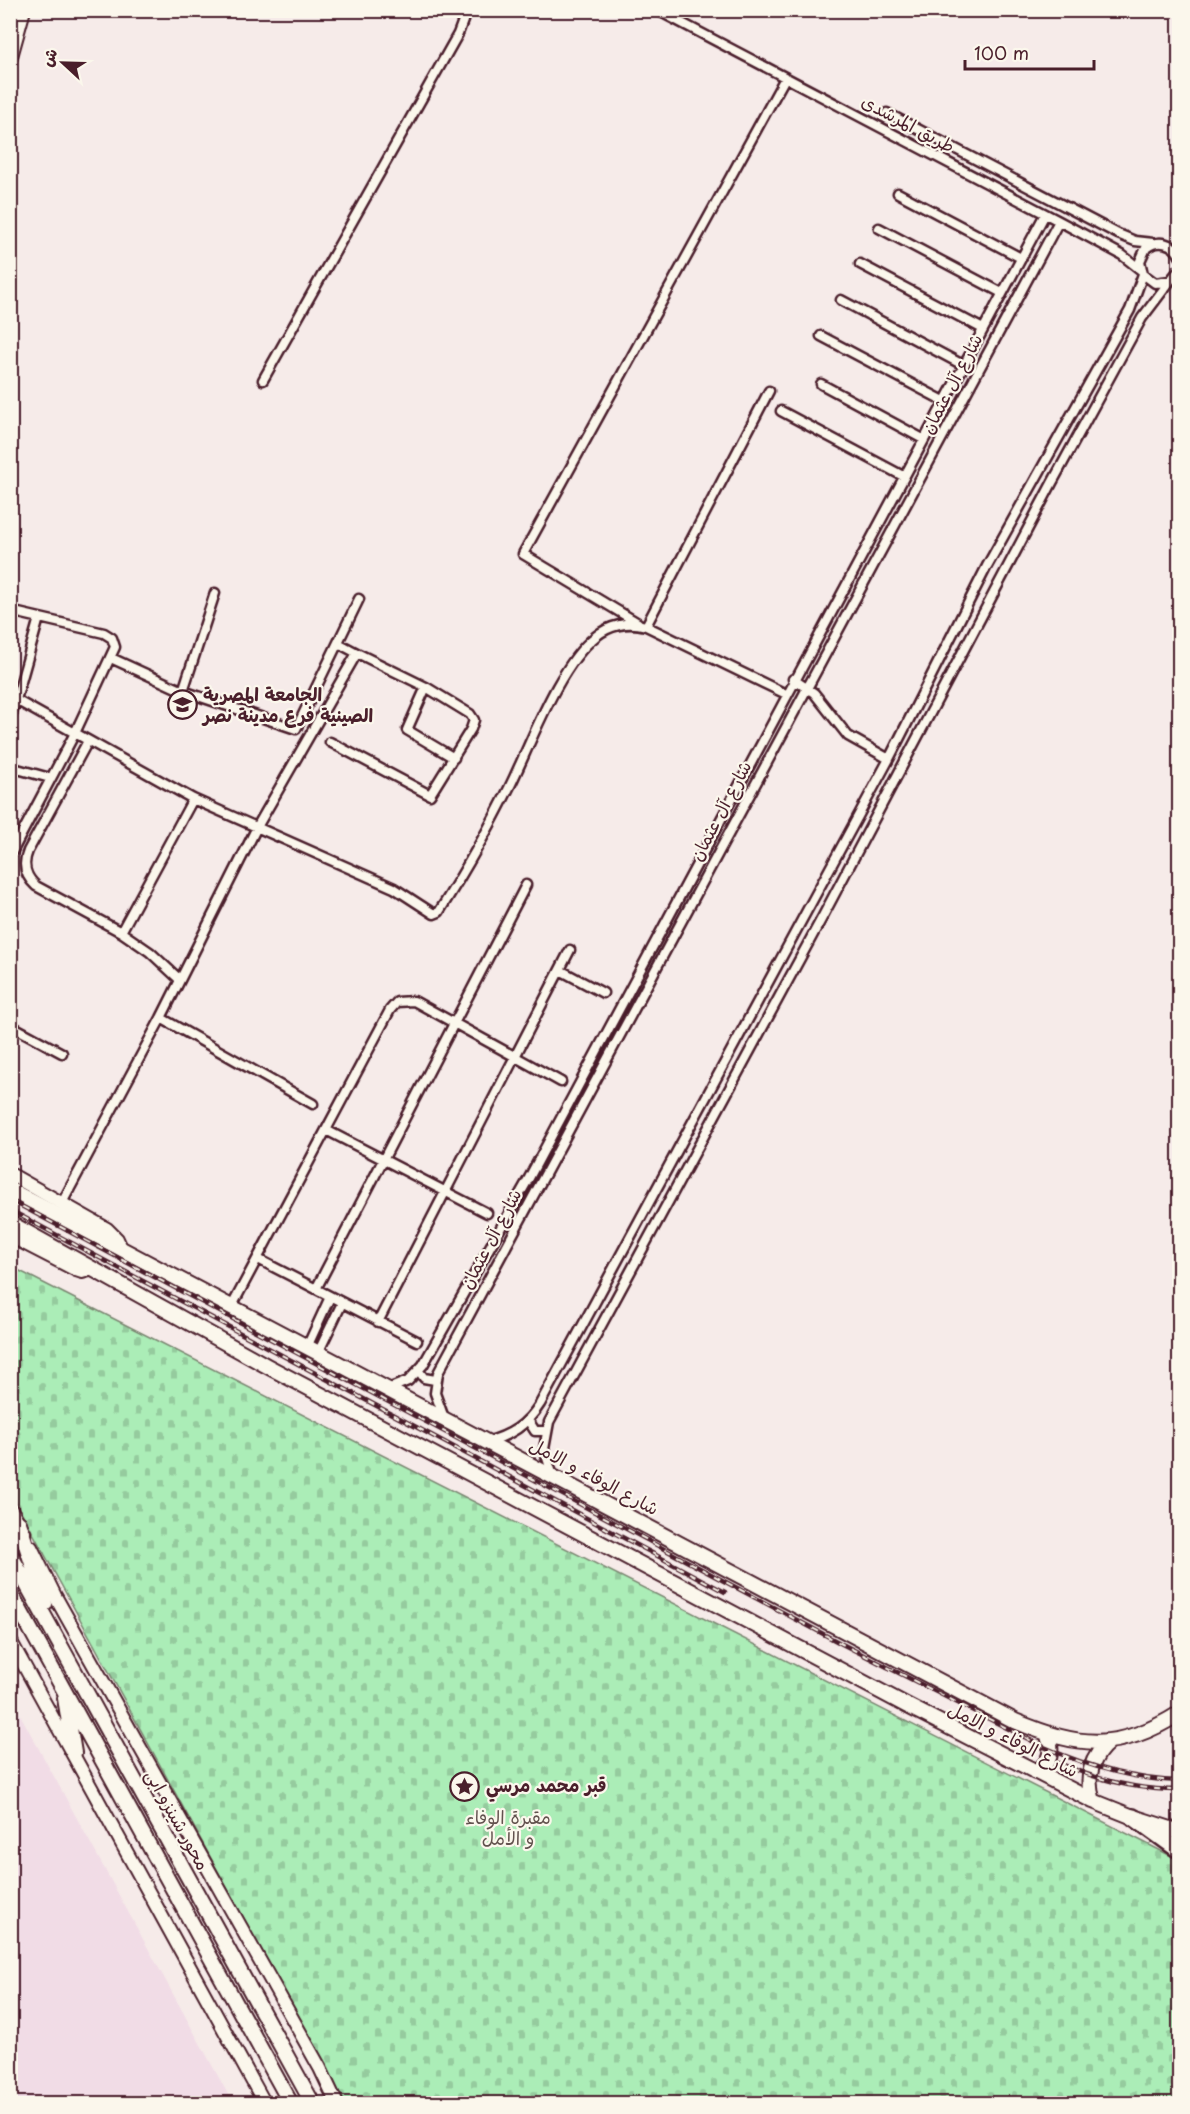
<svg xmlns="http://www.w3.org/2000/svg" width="1190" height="2114" viewBox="0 0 1190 2114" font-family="'Playpen Sans','Playpen Sans Arabic',sans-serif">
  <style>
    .built { fill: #f1dce6 }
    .cemetery { fill: url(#cemetery-stones); stroke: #7a8671; stroke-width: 1.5 }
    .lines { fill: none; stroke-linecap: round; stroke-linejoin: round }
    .street-casing { stroke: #4a1f2b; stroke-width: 13 }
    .secondary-casing { stroke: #4a1f2b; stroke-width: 16 }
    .primary-casing { stroke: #4a1f2b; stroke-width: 18 }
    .highway-casing { stroke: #4a1f2b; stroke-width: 20 }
    .street { stroke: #fbf7ec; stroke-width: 8 }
    .secondary { stroke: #fbf7ec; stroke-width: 12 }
    .primary { stroke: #fbf7ec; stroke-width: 14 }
    .highway { stroke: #fbf7ec; stroke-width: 15 }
    .rail-casing { stroke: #4a1f2b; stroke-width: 4.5 }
    .rail { stroke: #fbf7ec; stroke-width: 2; stroke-dasharray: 7; stroke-linecap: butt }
    .labels { text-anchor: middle; stroke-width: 4.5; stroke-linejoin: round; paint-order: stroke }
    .street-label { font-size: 18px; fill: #4a1f2b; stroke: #fbf7ec }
    .poi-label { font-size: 18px; font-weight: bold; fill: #4a1f2b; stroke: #fbf7ec; text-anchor: start }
    .park-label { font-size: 18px; fill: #62524e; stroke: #fbf7ec }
  </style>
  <defs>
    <pattern id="cemetery-stones" width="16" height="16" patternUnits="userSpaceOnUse" patternTransform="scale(1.5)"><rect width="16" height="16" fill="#abedb7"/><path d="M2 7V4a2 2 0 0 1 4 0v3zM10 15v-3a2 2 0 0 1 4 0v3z" fill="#95cb9e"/></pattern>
  </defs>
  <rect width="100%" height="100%" fill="#f6ebe9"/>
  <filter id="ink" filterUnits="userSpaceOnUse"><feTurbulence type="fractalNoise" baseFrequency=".0167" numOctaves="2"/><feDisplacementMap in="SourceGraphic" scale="12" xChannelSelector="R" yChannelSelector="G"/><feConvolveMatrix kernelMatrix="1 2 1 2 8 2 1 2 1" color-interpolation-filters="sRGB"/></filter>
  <g filter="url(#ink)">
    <!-- built -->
    <path class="built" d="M11 1698 230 2098 233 2103H11Z"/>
    <!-- cemetery -->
    <path class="cemetery" d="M10 1266 1179 1860V2103H345L11 1493Z"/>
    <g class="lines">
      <defs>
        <path id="street" d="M657 10 1059 221 1122 255 1141 270
          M10 26 12 27
          M887 113 1118 234 1135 241 1153 243
          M898 193 1021 258
          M879 228 1002 293
          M1180 256C1173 242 1158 239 1146 248L1140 261 1143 274 1155 283 1170 281 1180 269
          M860 264 983 329
          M841 300 963 365
          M821 336 944 401
          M263 380 458 34 467 10
          M821 384 923 439
          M781 411 903 476
          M10 611 104 633 112 638 115 647 75 733 10 856
          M638 623 523 554 785 78
          M646 626 769 391
          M338 643 357 653
          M111 658 183 691 296 729 359 599
          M793 679 814 693 848 736 889 759
          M426 687 407 730 454 758
          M183 691 215 593
          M16 700 193 799 394 888 434 914 439 912C464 872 488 831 509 788 530 746 558 666 595 637 609 625 628 621 646 626L786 694
          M10 721 39 618
          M88 741 28 851C22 865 25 876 36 886L121 932 150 952 179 979
          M10 767 50 778
          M121 932 193 799
          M560 970 603 993
          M161 1018 313 1104
          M10 1025 62 1053
          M326 1130 487 1213
          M62 1203 161 1018 257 827 357 653 426 687 470 714 474 720 471 729 430 795 330 742
          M258 1259 417 1341
          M316 1289 526 885
          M232 1306 390 1010 397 1002 414 1001 561 1082
          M378 1322 570 950
          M307 1347 330 1297
          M318 1353 342 1303
          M419 1371 424 1378 435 1380
          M388 1389 408 1381 423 1365 529 1178 1045 214
          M444 1418 435 1393 438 1373 1059 221
          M528 1420 535 1431H546
          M486 1442C510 1436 527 1425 540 1404L889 759 987 566 1130 310 1143 274
          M553 1476 544 1449 549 1422 823 916 1052 483 1142 318 1170 281"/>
        <path id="secondary" d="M10 60 24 10
          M10 1174 107 1229 117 1239 122 1250
          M10 1236 76 1270 82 1272 93 1269
          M10 1508 24 1532
          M31 1547 55 1596 320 2068 337 2104
          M10 1640 265 2104"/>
        <path id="primary" d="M10 1190 1015 1721C1079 1748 1119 1752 1180 1713
          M10 1223 267 1366 906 1705 1093 1801 1133 1817 1180 1832
          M19 1523 45 1604
          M10 1554 313 2104
          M10 1592 291 2104
          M65 1698 74 1753
          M1035 1772C1052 1763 1053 1749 1047 1733
          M1093 1801C1085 1778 1091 1756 1110 1741"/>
        <path id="highway" d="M1133 1817 1180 1851"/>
      </defs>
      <!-- street casing -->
      <use href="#street" class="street-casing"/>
      <!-- secondary casing -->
      <use href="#secondary" class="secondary-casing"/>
      <!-- primary casing -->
      <use href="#primary" class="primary-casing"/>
      <!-- highway casing -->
      <use href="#highway" class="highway-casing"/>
      <!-- street -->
      <use href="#street" class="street"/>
      <!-- secondary -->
      <use href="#secondary" class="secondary"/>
      <!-- primary -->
      <use href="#primary" class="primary"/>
      <!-- highway -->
      <use href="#highway" class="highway"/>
      <defs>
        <path id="rail" d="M10 1200 842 1644 1044 1747C1087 1766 1132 1780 1180 1781
          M10 1210 725 1592
          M1059 1763C1097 1780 1138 1790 1180 1790"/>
      </defs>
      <!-- rail casing -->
      <use href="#rail" class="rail-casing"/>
      <!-- rail -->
      <use href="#rail" class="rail"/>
    </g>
  </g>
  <!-- icons -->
  <defs>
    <symbol id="university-ring" viewBox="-11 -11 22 22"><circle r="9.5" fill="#fbf7ec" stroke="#4a1f2b" stroke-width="1.5"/><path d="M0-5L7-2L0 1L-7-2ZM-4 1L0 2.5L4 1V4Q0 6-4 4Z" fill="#4a1f2b"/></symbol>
    <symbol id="sight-ring" viewBox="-11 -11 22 22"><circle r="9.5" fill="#fbf7ec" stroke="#4a1f2b" stroke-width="1.5"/><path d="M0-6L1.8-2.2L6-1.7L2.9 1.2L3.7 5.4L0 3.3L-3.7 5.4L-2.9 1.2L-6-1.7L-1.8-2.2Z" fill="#4a1f2b"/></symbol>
  </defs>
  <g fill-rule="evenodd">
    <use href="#university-ring" x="166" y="688" width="33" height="33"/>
    <use href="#sight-ring" x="448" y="1770" width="33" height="33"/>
  </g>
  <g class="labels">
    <!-- street labels -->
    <g class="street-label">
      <text transform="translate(908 124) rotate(28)" y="6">طريق المرشدى</text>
      <text transform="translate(952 384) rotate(-62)" y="6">شارع آل عثمان</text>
      <text transform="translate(721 811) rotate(-62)" y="6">شارع آل عثمان</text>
      <text transform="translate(491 1239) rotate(-62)" y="6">شارع آل عثمان</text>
      <text transform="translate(594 1477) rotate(28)" y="6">شارع الوفاء و الامل</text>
      <text transform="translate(1013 1740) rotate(27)" y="6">شارع الوفاء و الامل</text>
      <text transform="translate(177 1820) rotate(61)" y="6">محور شينزو ابى</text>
    </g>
    <!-- poi labels -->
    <g class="poi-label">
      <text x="203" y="701">الجامعة المصرية<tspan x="203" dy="21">الصينية فرع مدينة نصر</tspan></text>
      <text x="486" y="1792">قبر محمد مرسي</text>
    </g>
    <!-- park labels -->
    <g class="park-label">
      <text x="508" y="1824">مقبرة الوفاء<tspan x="508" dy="21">و الأمل</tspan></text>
    </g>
  </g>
  <!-- margin -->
  <rect width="1190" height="2114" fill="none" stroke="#fbf7ec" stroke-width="36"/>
  <rect x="18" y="18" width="1154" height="2078" fill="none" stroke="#4a1f2b" stroke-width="2" filter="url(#ink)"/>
  <!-- north arrow -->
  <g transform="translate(63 63) rotate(292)" stroke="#fbf7ec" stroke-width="4.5" paint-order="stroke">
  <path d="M0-4.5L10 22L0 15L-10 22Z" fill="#4a1f2b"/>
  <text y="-9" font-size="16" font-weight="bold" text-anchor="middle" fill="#4a1f2b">ش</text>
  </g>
  <!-- scale -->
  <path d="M965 60v9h129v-9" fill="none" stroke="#4a1f2b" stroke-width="3"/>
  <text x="974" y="60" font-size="18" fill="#4a1f2b" stroke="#fbf7ec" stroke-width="4.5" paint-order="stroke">100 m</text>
</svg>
